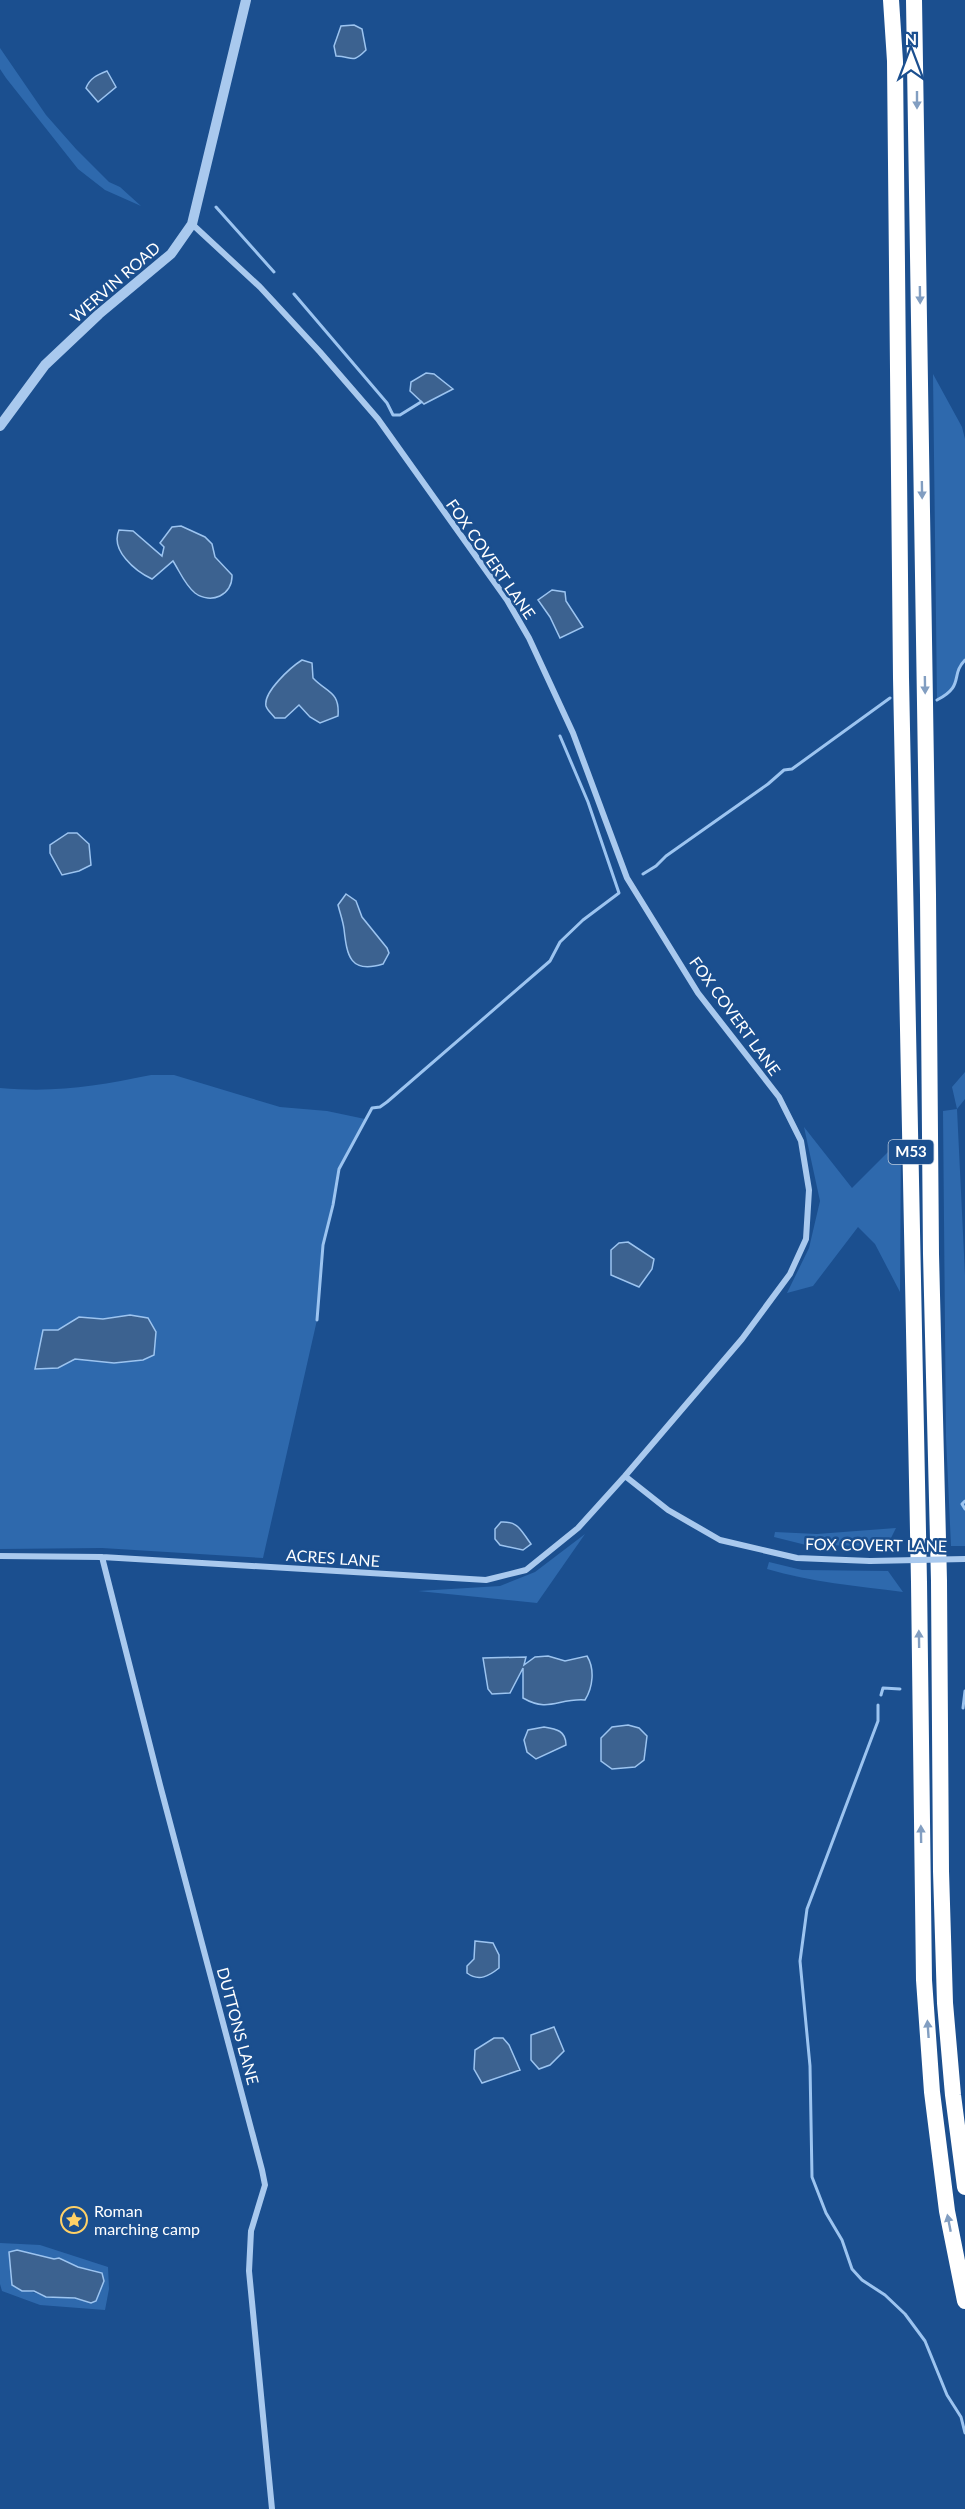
<svg xmlns="http://www.w3.org/2000/svg" width="965" height="2509" viewBox="0 0 965 2509" font-family="Lato,sans-serif">
  <style>
    .green { fill: #2e69ad; fill-rule: evenodd }
    .water { fill: #3c6290; stroke: #9cc4f0; stroke-width: 1.5 }
    .lines { fill: none; stroke-linecap: round; stroke-linejoin: round }
    .stream { stroke: #9cc4f0; stroke-width: 3 }
    .minor { stroke: #a9c9ee; stroke-width: 6 }
    .tertiary { stroke: #a9c9ee; stroke-width: 10 }
    .motorway { stroke: #fff; stroke-width: 16 }
    .minor-bridge { stroke: #a9c9ee; stroke-width: 6 }
    .oneway { fill: #829ec1 }
    .labels { text-anchor: middle; stroke-width: 5; stroke-linejoin: round; paint-order: stroke }
    .shield { fill: #1b4f8f; stroke: #bbcadd; stroke-width: 1.5 }
    .shield-label { font-size: 15px; font-weight: bold; fill: #fff }
    .street-label { font-size: 16px; fill: #fff; stroke: #1b4f8f }
    .poi-label { font-size: 16px; fill: #fff; stroke: #1b4f8f; text-anchor: start }
  </style>
  <rect width="100%" height="100%" fill="#1b4f8f"/>
  <!-- green -->
  <path class="green" d="M0 48 46 115 76 149 109 182 120 187 141 206 105 190 78 169 6 78 0 69Z
    M933 374 962 427 965 439V660C950 675 965 686 937 700Z
    M965 1072V1099L957 1109 965 1275V1546H951L946 1437 943 1111 957 1109 952 1087Z
    M151 1075H174L280 1107 327 1111 365 1119 339 1169 333 1205 323 1245 317 1320 263 1558 102 1548 0 1549V1088C57 1093 96 1086 151 1075Z
    M804 1127 852 1188 901 1139 900 1292 875 1244 858 1227 813 1286 787 1293 809 1248 820 1201Z
    M896 1528 887 1546 806 1545 774 1537 775 1532 817 1534Z
    M585 1534 537 1603 418 1591 500 1586 535 1572Z
    M769 1562 802 1570 888 1571 903 1592C857 1586 811 1582 767 1569Z
    M0 2243 40 2245 108 2267 109 2289 105 2310 40 2305 2 2291 0 2284ZM17 2250 54 2259 59 2258 78 2267 94 2270 104 2281 101 2288 83 2301C71 2296 61 2299 49 2297 39 2296 34 2290 22 2291Z"/>
  <!-- water -->
  <path class="water" d="M354 25 362 29 366 50C351 65 353 56 336 56L334 46 341 26Z
    M107 71 116 87 98 102 86 88C90 78 97 75 107 71Z
    M426 373 434 374 453 389 424 404 410 391 411 382Z
    M181 526 205 537 212 544 215 557 232 575C233 595 211 605 195 593 185 585 180 572 173 561L152 579C135 571 110 550 119 530L133 531 162 556 164 547 160 543 172 527Z
    M552 590 565 592 566 601 583 627 560 638 550 617 538 600Z
    M302 660 312 663 313 678C327 693 340 691 338 716L320 723 310 717 299 705 285 718H275C272 714 267 710 266 706 263 692 291 667 302 660Z
    M68 833H77L89 844 91 865 79 871 62 875 50 853V845Z
    M346 894 356 901 362 917 387 948 389 953 383 964C350 974 347 956 344 929 343 921 340 913 338 905Z
    M628 1242 654 1259 652 1269 639 1287 611 1275V1250L619 1243Z
    M130 1315 148 1318 156 1332 154 1355 143 1360 114 1363 75 1359 58 1368 35 1369 43 1330H58L79 1317 103 1319Z
    M501 1522C519 1521 521 1531 531 1544L523 1550 500 1545 495 1539V1529Z
    M548 1656 565 1661 587 1656C595 1669 593 1687 585 1700 558 1698 549 1713 523 1698V1668L510 1693 492 1694 488 1689 483 1658 526 1657 524 1665 535 1657Z
    M628 1725 639 1728 647 1736 644 1760 635 1767 612 1769 601 1761V1738L612 1727Z
    M544 1727C557 1729 566 1731 566 1745L536 1759 527 1752 524 1740 528 1730Z
    M475 1941 493 1943 499 1955V1968C489 1976 479 1982 467 1973V1966L474 1959Z
    M554 2027 564 2051 550 2065 539 2069 531 2060V2035Z
    M494 2038H503L509 2045 520 2070 482 2083 474 2069 475 2050Z
    M17 2250 54 2259 59 2258 78 2267 102 2273 104 2281 96 2301 91 2303 75 2298 46 2297 34 2291H22L12 2285 9 2252Z"/>
  <g class="lines">
    <!-- stream -->
    <path class="stream" d="M216 207 274 272
      M294 294 387 403 393 415H400L421 402
      M937 700C965 686 950 675 965 660
      M643 874 656 866 666 856 768 784 784 770 792 769 890 698
      M317 1320 323 1245 333 1205 339 1169 372 1108 380 1107 387 1102 550 961 560 942 583 920 619 893 588 802 560 736
      M965 1501 962 1504 965 1509
      M881 1695 883 1688 900 1689
      M878 1705V1721L807 1909 800 1961 810 2066 812 2177 826 2213 842 2240 852 2269 862 2280 885 2295 905 2314 925 2341 947 2395 961 2417 965 2433
      M963 1708 965 1691"/>
    <!-- minor -->
    <path class="minor" d="M625 1476 668 1510 720 1540 797 1558 870 1561
      M0 1556 102 1557 486 1580 526 1570 578 1528 625 1476 742 1339 790 1274 806 1239 809 1190 801 1141 779 1097 698 993 627 878 573 733 529 638 507 600 378 419 320 352 260 287 192 224
      M102 1557 160 1785 262 2170 265 2185 251 2231 249 2271 272 2509"/>
    <!-- tertiary -->
    <path class="tertiary" d="M0 426 45 365 99 314 171 254 192 224 246 0"/>
    <!-- motorway -->
    <path class="motorway" d="M891 0 895 61 901 678 919 1582 924 1980 932 2092 947 2211 965 2301
      M914 0 928 895 931 1254 939 1581 941 1871 945 2003 953 2095 965 2187"/>
    <!-- minor-bridge -->
    <path class="minor-bridge" d="M870 1561 965 1559"/>
  </g>
  <!-- one-way arrows -->
  <defs><path id="oneway-solid" d="M-6-.8H1V-3.2L6.5 0L1 3.2V.8H-6Z" transform="scale(1.5)"/></defs>
  <g class="oneway">
    <use href="#oneway-solid" transform="translate(917 100) rotate(90)"/>
    <use href="#oneway-solid" transform="translate(920 295) rotate(89)"/>
    <use href="#oneway-solid" transform="translate(922 490) rotate(89)"/>
    <use href="#oneway-solid" transform="translate(925 685) rotate(89)"/>
    <use href="#oneway-solid" transform="translate(919 1639) rotate(-91)"/>
    <use href="#oneway-solid" transform="translate(921 1834) rotate(-91)"/>
    <use href="#oneway-solid" transform="translate(928 2029) rotate(-94)"/>
    <use href="#oneway-solid" transform="translate(949 2223) rotate(-101)"/>
  </g>
  <!-- icons -->
  <defs>
    <symbol id="sight-ring" viewBox="-11 -11 22 22"><circle r="9.5" fill="#1b4f8f" stroke="#ffd166" stroke-width="1.5"/><path d="M0-6L1.8-2.2L6-1.7L2.9 1.2L3.7 5.4L0 3.3L-3.7 5.4L-2.9 1.2L-6-1.7L-1.8-2.2Z" fill="#ffd166"/></symbol>
  </defs>
  <g fill-rule="evenodd">
    <use href="#sight-ring" x="59" y="2205" width="30" height="30"/>
  </g>
  <g class="labels">
    <!-- shield labels -->
    <rect class="shield" x="888.5" y="1140" width="45" height="24" rx="4.5"/>
    <g class="shield-label">
      <text x="911" y="1157">M53</text>
    </g>
    <!-- street labels -->
    <g class="street-label">
      <text transform="translate(115 282) rotate(-41)" y="6">WERVIN ROAD</text>
      <text transform="translate(491 559) rotate(55)" y="6">FOX COVERT LANE</text>
      <text transform="translate(735 1016) rotate(54)" y="6">FOX COVERT LANE</text>
      <text transform="translate(876 1545) rotate(1)" y="6">FOX COVERT LANE</text>
      <text transform="translate(333 1558) rotate(4)" y="6">ACRES LANE</text>
      <text transform="translate(238 2026) rotate(75)" y="6">DUTTONS LANE</text>
    </g>
    <!-- poi labels -->
    <g class="poi-label">
      <text x="94" y="2217">Roman<tspan x="94" dy="18">marching camp</tspan></text>
    </g>
  </g>
  <!-- north arrow -->
  <g transform="translate(911 54)" stroke="#1b4f8f" stroke-width="4.5" paint-order="stroke">
  <path d="M0-4.5L10 22L0 15L-10 22Z" fill="#ffffff"/>
  <text y="-9" font-size="16" font-weight="bold" text-anchor="middle" fill="#ffffff">N</text>
  </g>
</svg>
